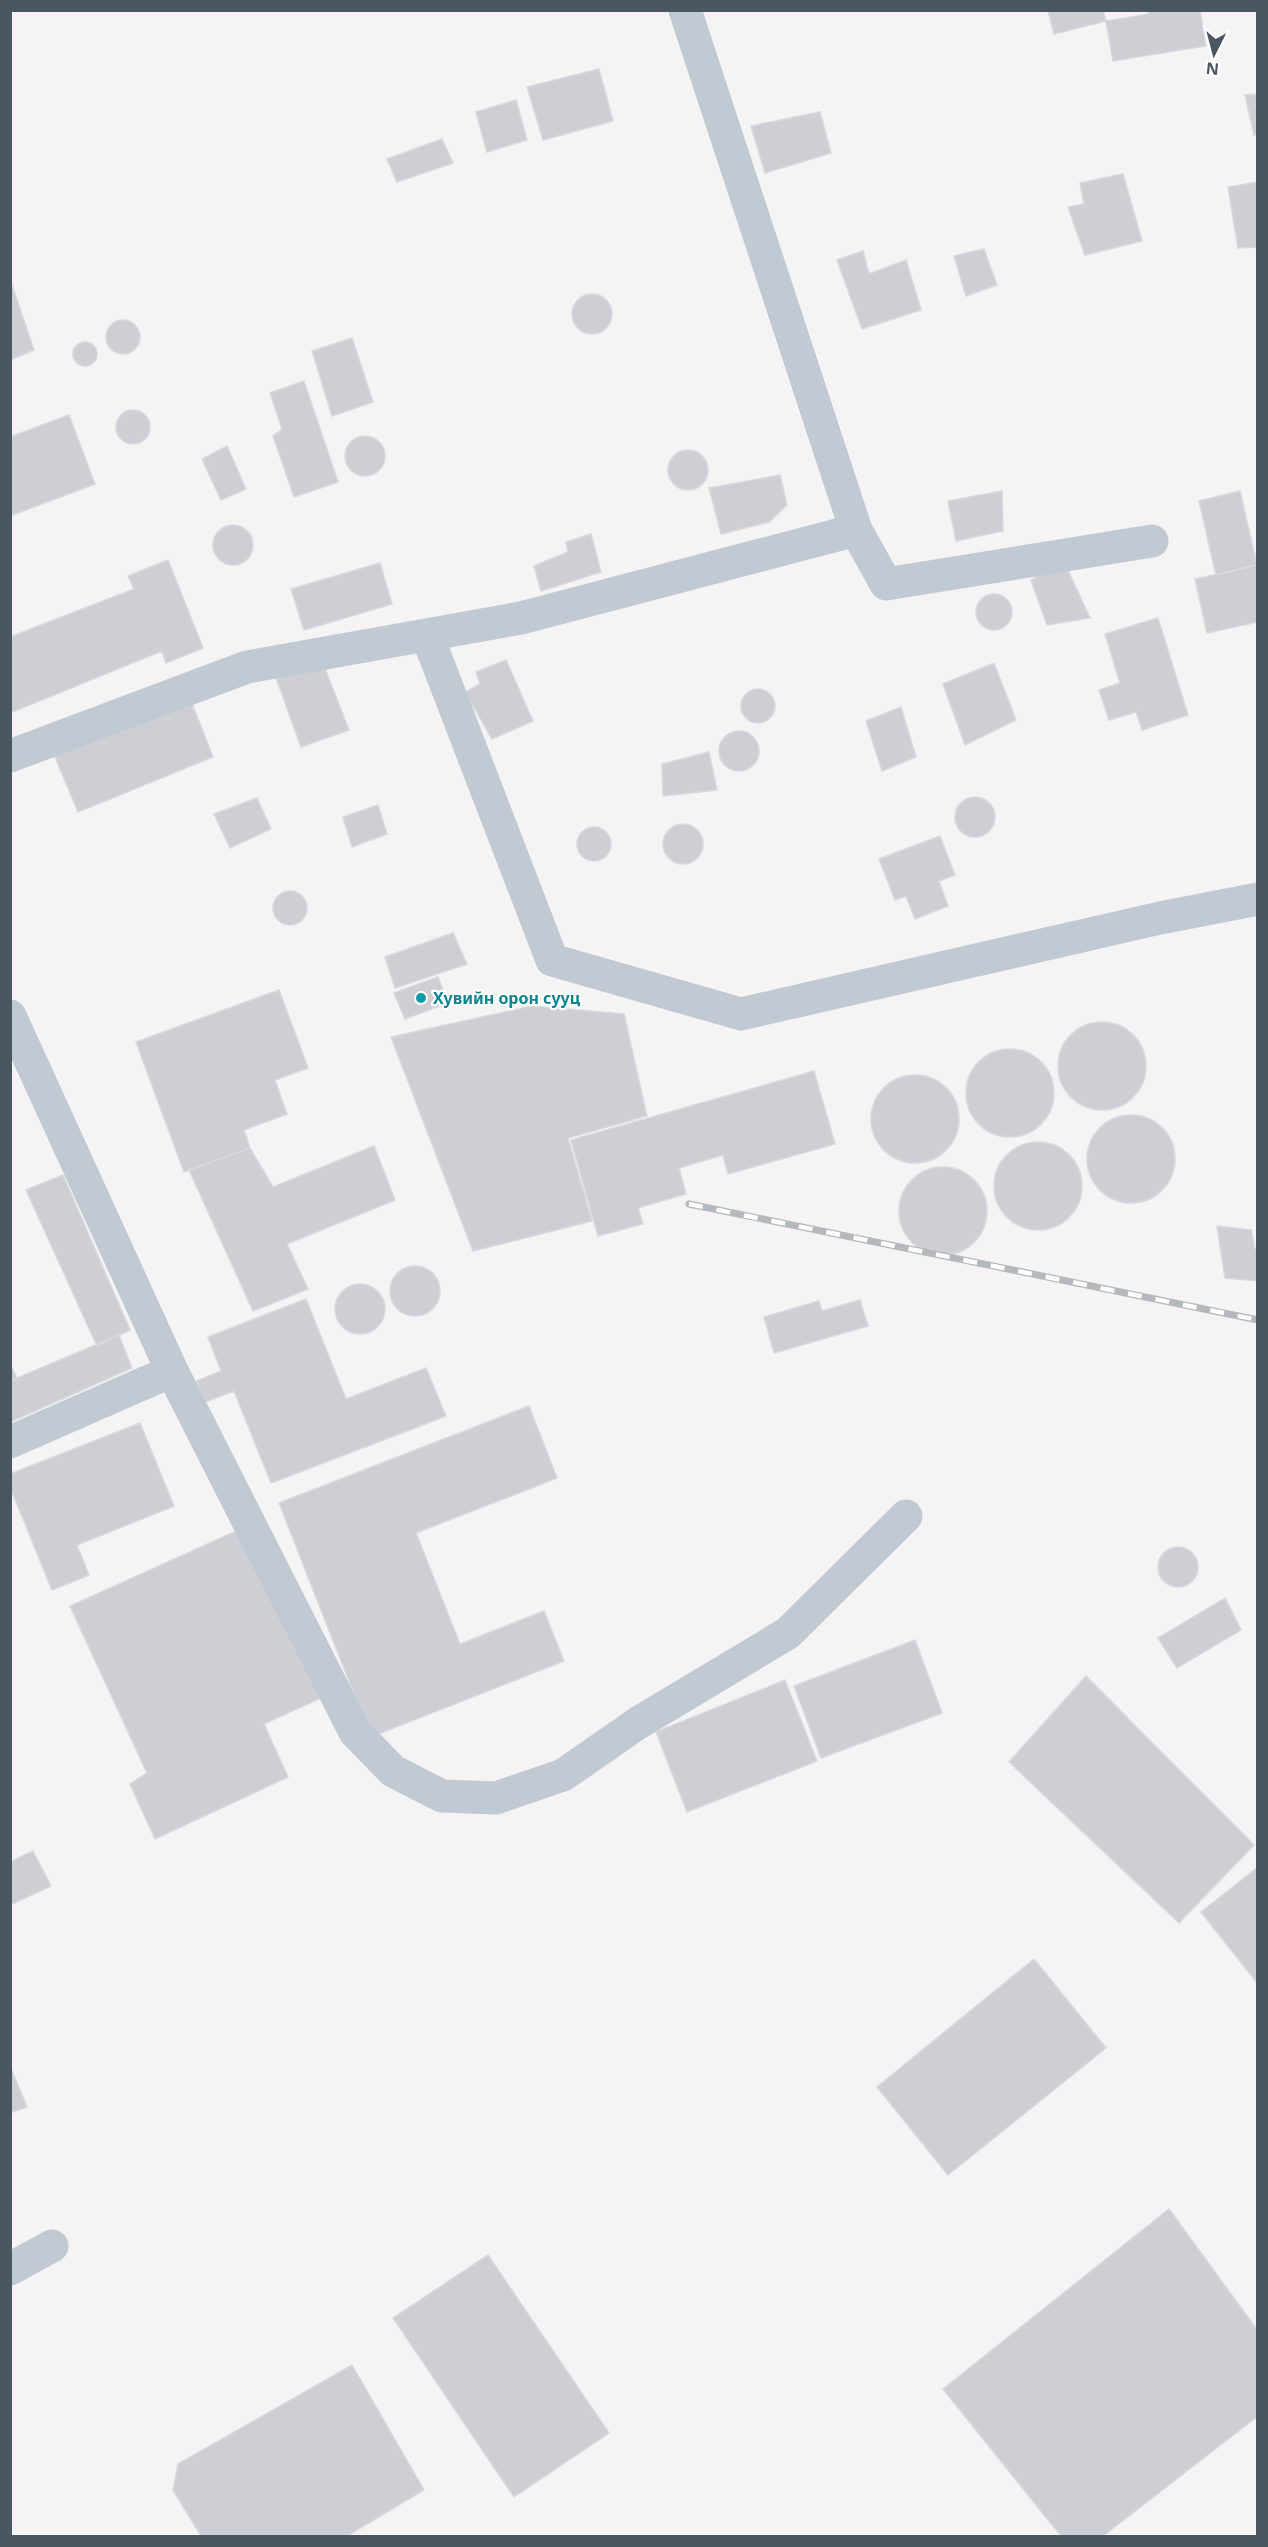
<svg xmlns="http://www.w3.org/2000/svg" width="1268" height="2547" viewBox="0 0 1268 2547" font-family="'Noto Sans',sans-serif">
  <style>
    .building { fill: #cdcfd5; stroke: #d7d9de; stroke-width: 1.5 }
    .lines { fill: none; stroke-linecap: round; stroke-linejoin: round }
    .minor { stroke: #c1cad2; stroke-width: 33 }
    .rail-casing { stroke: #b5b8bd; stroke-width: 7 }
    .rail { stroke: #fff; stroke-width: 4.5; stroke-dasharray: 14; stroke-linecap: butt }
    .culture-dot { fill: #0f9aa8; stroke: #fff; stroke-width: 2 }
    .labels { text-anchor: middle; stroke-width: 4.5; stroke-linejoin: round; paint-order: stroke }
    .culture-label { font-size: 16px; font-weight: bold; fill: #0d838f; stroke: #fff; text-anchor: start }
  </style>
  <rect width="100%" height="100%" fill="#f5f3f3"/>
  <!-- building -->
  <path class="building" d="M1048 10H1103L1106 21 1054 34Z
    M1149 10H1200L1206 46 1113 61 1106 21 1149 14Z
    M599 69 613 121 543 140 527 87Z
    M1258 94V134L1254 135 1245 95Z
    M516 100 527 140 487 152 476 112Z
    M820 112 831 153 765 173 751 126Z
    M442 139 453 163 397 182 387 159Z
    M1123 174 1142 241 1085 255 1068 207 1084 204 1080 183Z
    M1258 182V247L1238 248 1228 187Z
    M984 249 997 285 966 296 954 256Z
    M863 251 869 274 906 260 921 310 862 329 837 260Z
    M10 279 34 350 10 360Z
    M572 314a20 20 0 1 1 40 0a20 20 0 1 1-40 0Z
    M106 337a17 17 0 1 1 34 0a17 17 0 1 1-34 0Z
    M352 338 373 402 332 416 312 351Z
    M73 354a12 12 0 1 1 24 0a12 12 0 1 1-24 0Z
    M304 381 338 482 294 497 273 436 282 429 270 393Z
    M116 427a17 17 0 1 1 34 0a17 17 0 1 1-34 0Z
    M69 415 95 484 10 516V437Z
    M345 456a20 20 0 1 1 40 0a20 20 0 1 1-40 0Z
    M227 446 246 489 221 500 202 459Z
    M668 470a20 20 0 1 1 40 0a20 20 0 1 1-40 0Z
    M780 475 787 505 769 522 721 534 709 488Z
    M1002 491 1003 531 956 541 948 501Z
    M1240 491 1257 565 1216 575 1199 501Z
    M213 545a20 20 0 1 1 40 0a20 20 0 1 1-40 0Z
    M591 534 601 572 541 591 534 566 568 552 566 542Z
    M168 560 203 648 166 663 162 651 10 713V637L134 589 128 576Z
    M1064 562 1090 618 1047 625 1031 580Z
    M380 563 392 604 304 630 291 589Z
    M1257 565 1258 622 1207 633 1195 579Z
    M976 612a18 18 0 1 1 36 0a18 18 0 1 1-36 0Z
    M1158 618 1188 715 1142 730 1136 712 1109 720 1099 690 1120 683 1105 634Z
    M506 660 533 721 492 739 465 692 480 684 476 672Z
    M322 661 349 730 301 747 275 675Z
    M994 663 1016 720 965 745 943 684Z
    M741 706a17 17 0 1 1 34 0a17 17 0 1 1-34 0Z
    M189 696 213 757 78 812 53 752Z
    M901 707 916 757 882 771 866 721Z
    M719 751a20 20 0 1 1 40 0a20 20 0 1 1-40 0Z
    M709 752 717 790 663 796 662 764Z
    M955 817a20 20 0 1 1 40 0a20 20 0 1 1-40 0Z
    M257 798 271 829 230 848 214 814Z
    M378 805 387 834 352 847 343 817Z
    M663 844a20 20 0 1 1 40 0a20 20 0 1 1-40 0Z
    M577 844a17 17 0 1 1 34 0a17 17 0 1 1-34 0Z
    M940 836 955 875 939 881 948 906 915 919 906 896 895 900 879 859Z
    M273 908a17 17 0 1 1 34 0a17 17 0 1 1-34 0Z
    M453 933 467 964 395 988 385 957Z
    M438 977 448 1003 405 1019 394 993Z
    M279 990 308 1068 275 1080 287 1114 244 1130 250 1148 184 1172 136 1042Z
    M532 1006 624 1014 647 1116 568 1138 592 1221 473 1251 391 1037Z
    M1058 1066a44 44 0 1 1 88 0a44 44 0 1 1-88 0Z
    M966 1093a44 44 0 1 1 88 0a44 44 0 1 1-88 0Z
    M814 1071 835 1144 728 1174 723 1155 679 1168 686 1194 638 1208 643 1224 598 1236 571 1140Z
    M871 1119a44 44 0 1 1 88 0a44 44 0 1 1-88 0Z
    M1087 1159a44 44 0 1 1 88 0a44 44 0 1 1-88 0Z
    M994 1186a44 44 0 1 1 88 0a44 44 0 1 1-88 0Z
    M374 1146 395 1200 287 1244 308 1289 253 1311 189 1170 250 1148 273 1187Z
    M899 1211a44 44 0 1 1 88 0a44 44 0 1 1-88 0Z
    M63 1175 130 1330 97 1346 26 1190Z
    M1217 1226 1251 1230 1255 1249H1258V1281L1225 1278Z
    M390 1291a25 25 0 1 1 50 0a25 25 0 1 1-50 0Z
    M335 1309a25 25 0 1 1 50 0a25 25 0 1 1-50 0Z
    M306 1299 346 1399 426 1368 446 1416 271 1483 234 1391 205 1402 197 1381 221 1371 208 1337Z
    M860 1300 868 1326 774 1353 764 1317 819 1301 822 1311Z
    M119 1335 132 1368 10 1422V1381Z
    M10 1363 17 1379 10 1381Z
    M529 1406 557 1478 416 1533 460 1644 544 1611 564 1661 371 1737 279 1503Z
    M140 1423 174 1506 77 1545 89 1575 52 1590 10 1487V1474Z
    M245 1527 321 1698 264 1724 288 1777 155 1839 130 1784 147 1773 70 1606Z
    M1158 1567a20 20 0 1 1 40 0a20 20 0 1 1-40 0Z
    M1225 1598 1241 1630 1177 1668 1158 1638Z
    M915 1640 942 1713 821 1758 794 1686Z
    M1086 1676 1254 1845 1179 1923 1009 1762Z
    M785 1680 817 1761 687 1812 656 1732Z
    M33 1851 51 1886 10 1905V1862Z
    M1258 1867V1984L1201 1912Z
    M1034 1959 1106 2048 948 2175 877 2087Z
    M10 2066 27 2107 10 2113Z
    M1169 2209 1258 2331V2416L1103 2536H1061L943 2389Z
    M488 2255 609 2433 514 2497 393 2318Z
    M352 2365 424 2490 347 2536H201L173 2490 178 2464Z"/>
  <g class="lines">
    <!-- minor -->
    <path class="minor" d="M856 530 886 584 1152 541
      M427 635 552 960 741 1014 1160 918 1258 899
      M10 756 247 667 521 618 856 530 685 10
      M10 1016 172 1371 355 1732 393 1771 442 1796 496 1798 563 1775 638 1723 788 1633 906 1516
      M10 1442 172 1371
      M10 2269 52 2246"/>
    <defs>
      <path id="rail" d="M689 1204 1258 1320"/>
    </defs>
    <!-- rail casing -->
    <use href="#rail" class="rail-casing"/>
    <!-- rail -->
    <use href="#rail" class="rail"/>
  </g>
  <!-- markers -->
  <circle class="culture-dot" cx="421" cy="998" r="6"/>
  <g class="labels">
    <!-- culture labels -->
    <g class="culture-label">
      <text x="433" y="1004">Хувийн орон сууц</text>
    </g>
  </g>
  <!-- border -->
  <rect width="1268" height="2547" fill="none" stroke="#4a5661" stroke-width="24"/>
  <!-- north arrow -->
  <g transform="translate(1214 54) rotate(186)" stroke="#ffffff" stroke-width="4.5" paint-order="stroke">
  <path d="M0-4.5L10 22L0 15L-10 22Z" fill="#4a5661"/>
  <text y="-9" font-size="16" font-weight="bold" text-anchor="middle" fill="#4a5661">N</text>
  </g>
</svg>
